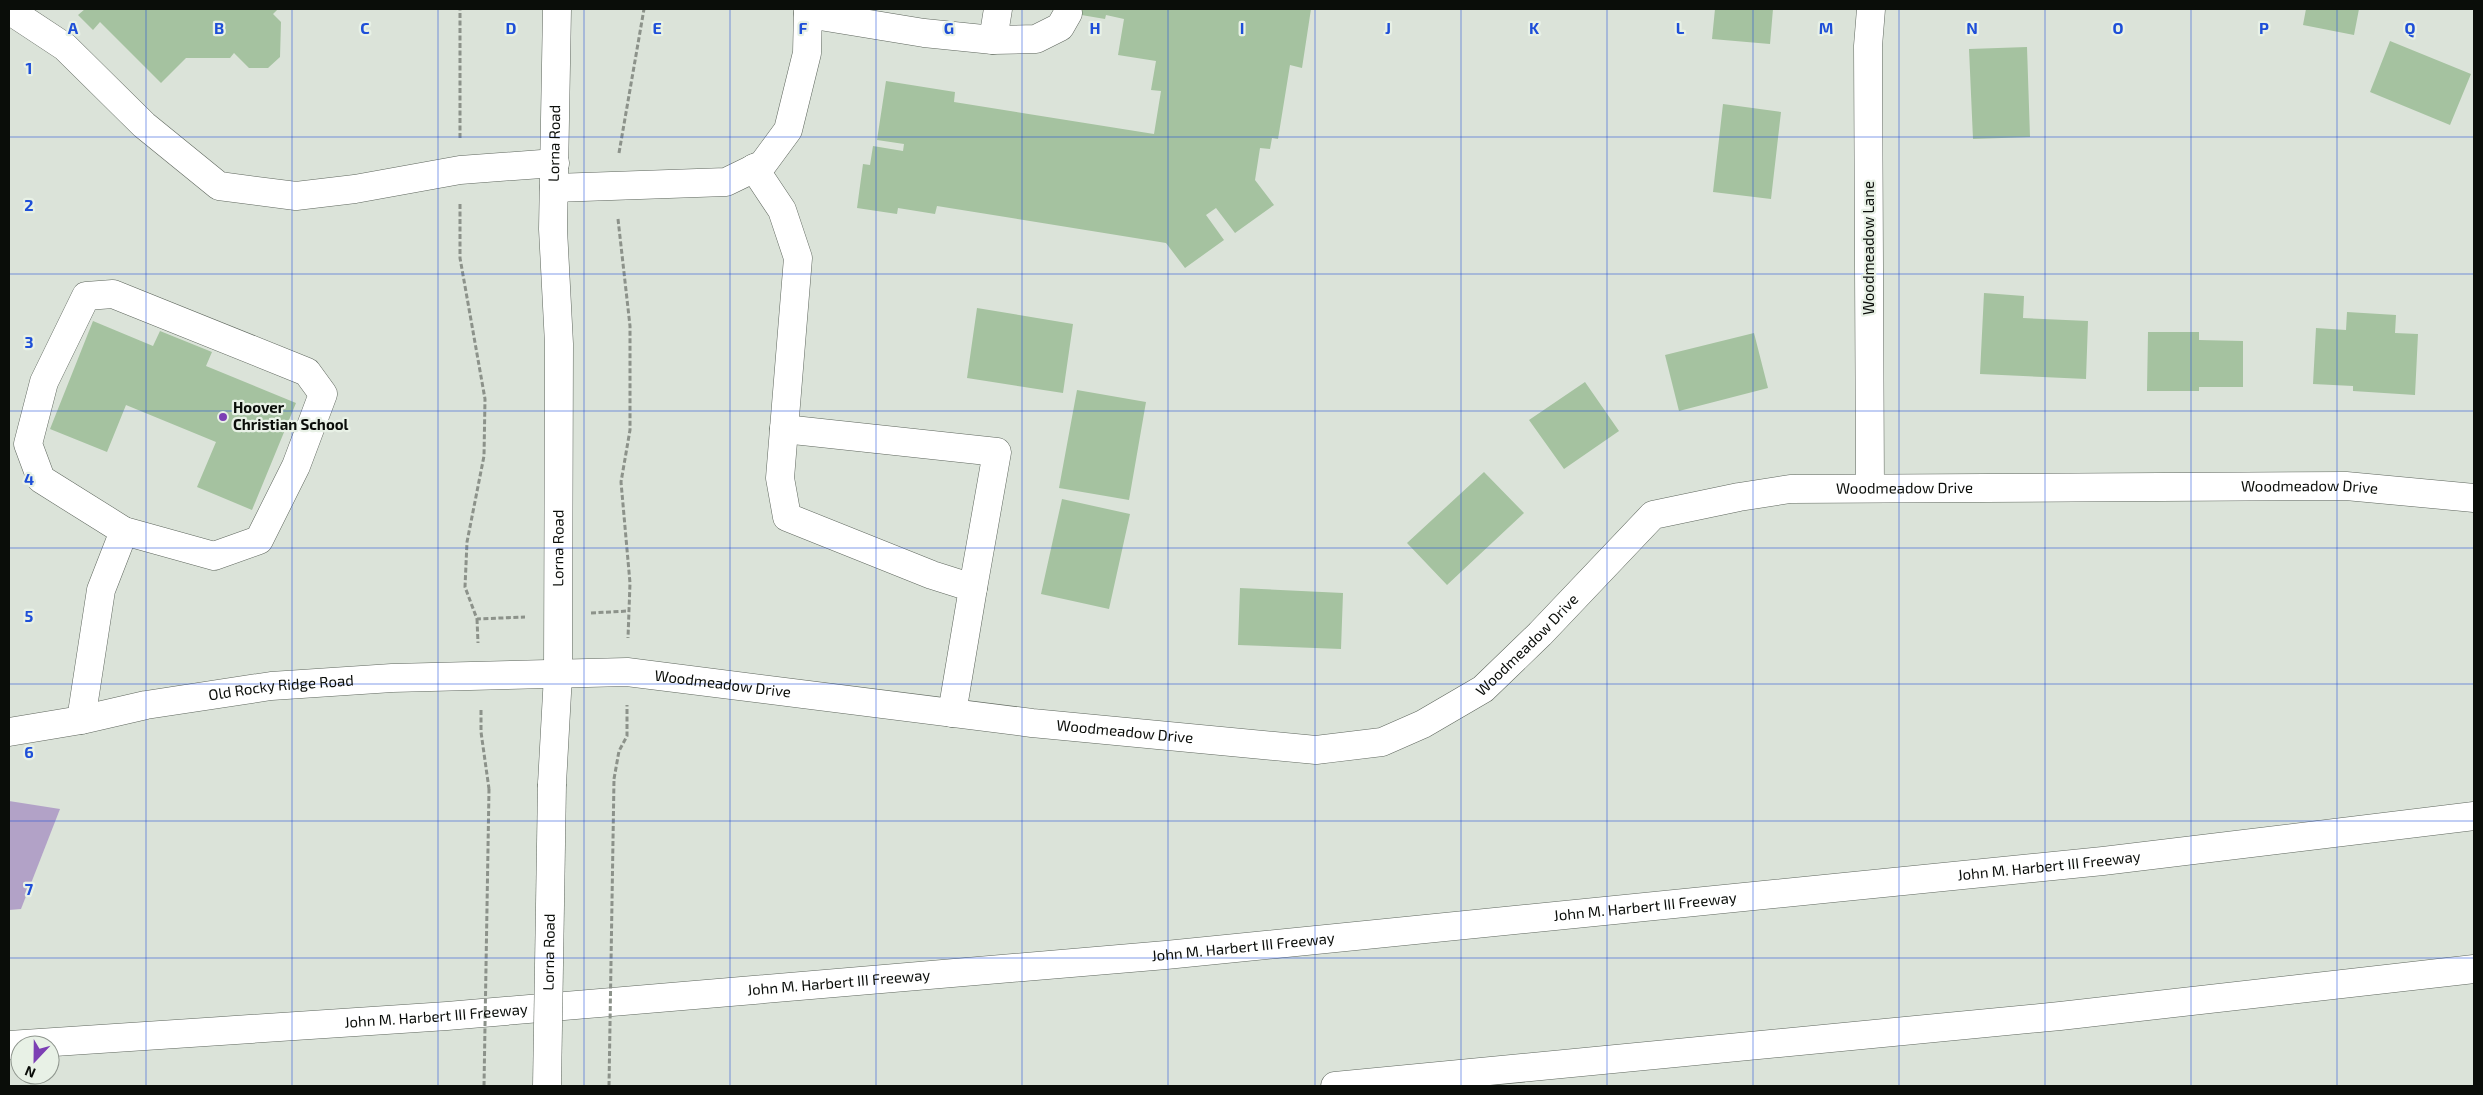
<svg xmlns="http://www.w3.org/2000/svg" width="2483" height="1095" viewBox="0 0 2483 1095" font-family="'Exo 2',sans-serif">
  <style>
    .forest { fill: #b2a2c7 }
    .building { fill: #a5c2a0 }
    .lines { fill: none; stroke-linecap: round; stroke-linejoin: round }
    .minor-casing { stroke: #5e665d; stroke-width: 29 }
    .highway-casing { stroke: #5e665d; stroke-width: 29 }
    .path { stroke: #8c928a; stroke-width: 3; stroke-dasharray: 5 2.5; stroke-linecap: butt }
    .minor { stroke: #fff; stroke-width: 28 }
    .highway { stroke: #fff; stroke-width: 28 }
    .minor-bridge-casing { stroke: #5e665d; stroke-width: 29; stroke-linecap: butt }
    .path-bridge { stroke: #8c928a; stroke-width: 3; stroke-dasharray: 5 2.5; stroke-linecap: butt }
    .minor-bridge { stroke: #fff; stroke-width: 28 }
    .grid { fill: none; stroke: #1d4ed8; stroke-width: 1; stroke-opacity: 0.55 }
    .poi-dot { fill: #7c3fb4; stroke: #e8f1e6; stroke-width: 2 }
    .labels { text-anchor: middle; stroke-width: 4.5; stroke-linejoin: round; paint-order: stroke }
    .street-label { font-size: 15px; fill: #0a0d09; stroke: #e8f1e6 }
    .poi-label { font-size: 15px; font-weight: bold; fill: #0a0d09; stroke: #e8f1e6; text-anchor: start }
    .grid-label { font-size: 16px; text-anchor: middle; font-weight: bold; fill: #1d4ed8; stroke: #e8f1e6; stroke-width: 4.5; stroke-linejoin: round; paint-order: stroke }
  </style>
  <rect width="100%" height="100%" fill="#dbe3d9"/>
  <!-- forest -->
  <path class="forest" d="M9 801 60 809 21 909 9 910Z"/>
  <!-- building -->
  <path class="building" d="M85 9H278L273 14 281 22 280 57 268 68H249L234 53 230 58H186L161 83 100 22 93 30 78 15Z
    M1046 9H1311L1302 68 1290 65 1278 139 1272 138 1270 149 1260 148 1255 180 1274 205 1235 233 1216 208 1206 215 1224 240 1185 268 1166 243 937 206 935 214 898 208 897 214 857 208 863 164 870 165 873 146 903 151 904 144 877 140 886 81 955 92 954 102 1154 134 1161 91 1151 90 1156 61 1118 55 1124 19 1106 15 1105 19Z
    M1715 9H1773L1770 44 1712 39Z
    M2306 9H2359L2354 35 2303 25Z
    M2390 41 2471 74 2450 125 2370 92Z
    M2027 47 2030 137 1973 139 1969 49Z
    M1723 104 1781 112 1771 199 1713 192Z
    M1984 293 2024 296 2023 318 2088 321 2086 379 1980 374Z
    M977 308 1073 324 1063 393 967 378Z
    M2347 312 2396 315 2395 333 2418 334 2415 395 2353 391V386L2313 384 2316 328 2346 330Z
    M93 321 153 346 160 331 212 352 206 366 296 403 252 510 197 487 216 442 126 405 107 452 50 429Z
    M2148 332H2199V340L2243 341V387H2199V391H2147Z
    M1754 333 1768 388 1679 411 1665 355Z
    M1585 382 1619 431 1564 469 1529 420Z
    M1077 390 1146 402 1129 500 1059 488Z
    M1484 472 1524 513 1447 585 1407 543Z
    M1062 499 1130 514 1109 609 1041 594Z
    M1240 588 1343 593 1341 649 1238 645Z"/>
  <g class="lines">
    <defs>
      <g id="minor">
        <path d="M9 10 65 47 144 125 219 186 296 196 355 189 460 170 555 163"/>
        <path d="M808 14 924 33 993 40 1036 39 1060 27 1068 13"/>
        <path d="M993 40 998 9"/>
        <path d="M754 168 782 210 798 258 780 478 787 517 932 575 973 588 952 713"/>
        <path d="M554 188 726 182 763 164 788 130 807 53 808 9"/>
        <path d="M113 294 307 372 323 394 296 466 259 540 214 556 124 531 41 479 28 444 44 382 86 296Z"/>
        <path d="M784 429 997 452 973 588"/>
        <path d="M1870 488 1868 46 1871 9"/>
        <path d="M81 720 101 590 124 531"/>
        <path id="s1" d="M9 732 81 720 146 705 271 686 392 678 627 672 1032 723 1316 750 1382 742 1423 724 1483 689 1540 634 1653 515 1739 497 1790 489 2346 486 2474 498"/>
        <path id="s2" d="M552 784 558 675 559 344 553 229 557 9"/>
      </g>
      <g id="highway">
        <path id="s3" d="M9 1045 447 1016 1166 955 2103 861 2474 816"/>
        <path d="M1335 1086 2060 1016 2474 969"/>
      </g>
    </defs>
    <!-- minor casing -->
    <use href="#minor" class="minor-casing"/>
    <!-- highway casing -->
    <use href="#highway" class="highway-casing"/>
    <!-- path -->
    <path class="path" d="M460 138V9
      M619 153 644 9
      M460 204V258L485 399 484 456 467 542 465 587 477 619 525 617
      M618 219 630 326V430L621 482 630 583 628 638
      M591 613 628 611
      M477 619 478 643
      M481 710V732L489 789
      M614 779 619 751 627 736V705"/>
    <!-- minor -->
    <use href="#minor" class="minor"/>
    <!-- highway -->
    <use href="#highway" class="highway"/>
    <defs>
      <g id="minor-bridge">
        <path id="s4" d="M547 1086 552 784"/>
      </g>
    </defs>
    <!-- minor-bridge casing -->
    <use href="#minor-bridge" class="minor-bridge-casing"/>
    <!-- path-bridge -->
    <path class="path-bridge" d="M484 1086 489 789
      M609 1086 614 779"/>
    <!-- minor-bridge -->
    <use href="#minor-bridge" class="minor-bridge"/>
  </g>
  <!-- grid -->
  <path class="grid" d="M146 9V1086M292 9V1086M438 9V1086M584 9V1086M730 9V1086M876 9V1086M1022 9V1086M1168 9V1086M1315 9V1086M1461 9V1086M1607 9V1086M1753 9V1086M1899 9V1086M2045 9V1086M2191 9V1086M2337 9V1086M9 137H2474M9 274H2474M9 411H2474M9 548H2474M9 684H2474M9 821H2474M9 958H2474"/>
  <!-- markers -->
  <circle class="poi-dot" cx="223" cy="417" r="5"/>
  <g class="labels">
    <!-- street labels -->
    <g class="street-label">
      <text dy="5" stroke="none"><textPath href="#s2" startOffset="641">Lorna Road</textPath></text>
      <text transform="translate(1869 248) rotate(-90)" y="5">Woodmeadow Lane</text>
      <text dy="5" stroke="none"><textPath href="#s1" startOffset="1994">Woodmeadow Drive</textPath></text>
      <text dy="5" stroke="none"><textPath href="#s1" startOffset="2399">Woodmeadow Drive</textPath></text>
      <text dy="5" stroke="none"><textPath href="#s2" startOffset="236">Lorna Road</textPath></text>
      <text dy="5" stroke="none"><textPath href="#s1" startOffset="1559">Woodmeadow Drive</textPath></text>
      <text dy="5" stroke="none"><textPath href="#s1" startOffset="719">Woodmeadow Drive</textPath></text>
      <text dy="5" stroke="none"><textPath href="#s1" startOffset="276">Old Rocky Ridge Road</textPath></text>
      <text dy="5" stroke="none"><textPath href="#s1" startOffset="1124">Woodmeadow Drive</textPath></text>
      <text dy="5" stroke="none"><textPath href="#s3" startOffset="2048">John M. Harbert III Freeway</textPath></text>
      <text dy="5" stroke="none"><textPath href="#s3" startOffset="1642">John M. Harbert III Freeway</textPath></text>
      <text dy="5" stroke="none"><textPath href="#s3" startOffset="1238">John M. Harbert III Freeway</textPath></text>
      <text dy="5" stroke="none"><textPath href="#s4" startOffset="134">Lorna Road</textPath></text>
      <text dy="5" stroke="none"><textPath href="#s3" startOffset="832">John M. Harbert III Freeway</textPath></text>
      <text dy="5" stroke="none"><textPath href="#s3" startOffset="428">John M. Harbert III Freeway</textPath></text>
    </g>
    <!-- poi labels -->
    <g class="poi-label">
      <text x="233" y="413">Hoover<tspan x="233" dy="17">Christian School</tspan></text>
    </g>
  </g>
  <g class="grid-label">
    <text x="73" y="34">A</text>
    <text x="219" y="34">B</text>
    <text x="365" y="34">C</text>
    <text x="511" y="34">D</text>
    <text x="657" y="34">E</text>
    <text x="803" y="34">F</text>
    <text x="949" y="34">G</text>
    <text x="1095" y="34">H</text>
    <text x="1242" y="34">I</text>
    <text x="1388" y="34">J</text>
    <text x="1534" y="34">K</text>
    <text x="1680" y="34">L</text>
    <text x="1826" y="34">M</text>
    <text x="1972" y="34">N</text>
    <text x="2118" y="34">O</text>
    <text x="2264" y="34">P</text>
    <text x="2410" y="34">Q</text>
    <text x="29" y="74">1</text>
    <text x="29" y="211">2</text>
    <text x="29" y="348">3</text>
    <text x="29" y="485">4</text>
    <text x="29" y="622">5</text>
    <text x="29" y="758">6</text>
    <text x="29" y="895">7</text>
  </g>
  <!-- border -->
  <rect width="2483" height="1095" fill="none" stroke="#0a0d09" stroke-width="20"/>
  <!-- north arrow -->
  <g transform="translate(35 1060) rotate(202)"><circle r="24" fill="#e8f1e6" stroke="#8f968e"/>
  <path d="M0-4L9 19L0 12L-9 19Z" fill="#7c3fb4"/>
  <text y="-8" font-size="14" font-weight="bold" text-anchor="middle" fill="#0a0d09">N</text>
  </g>
</svg>
